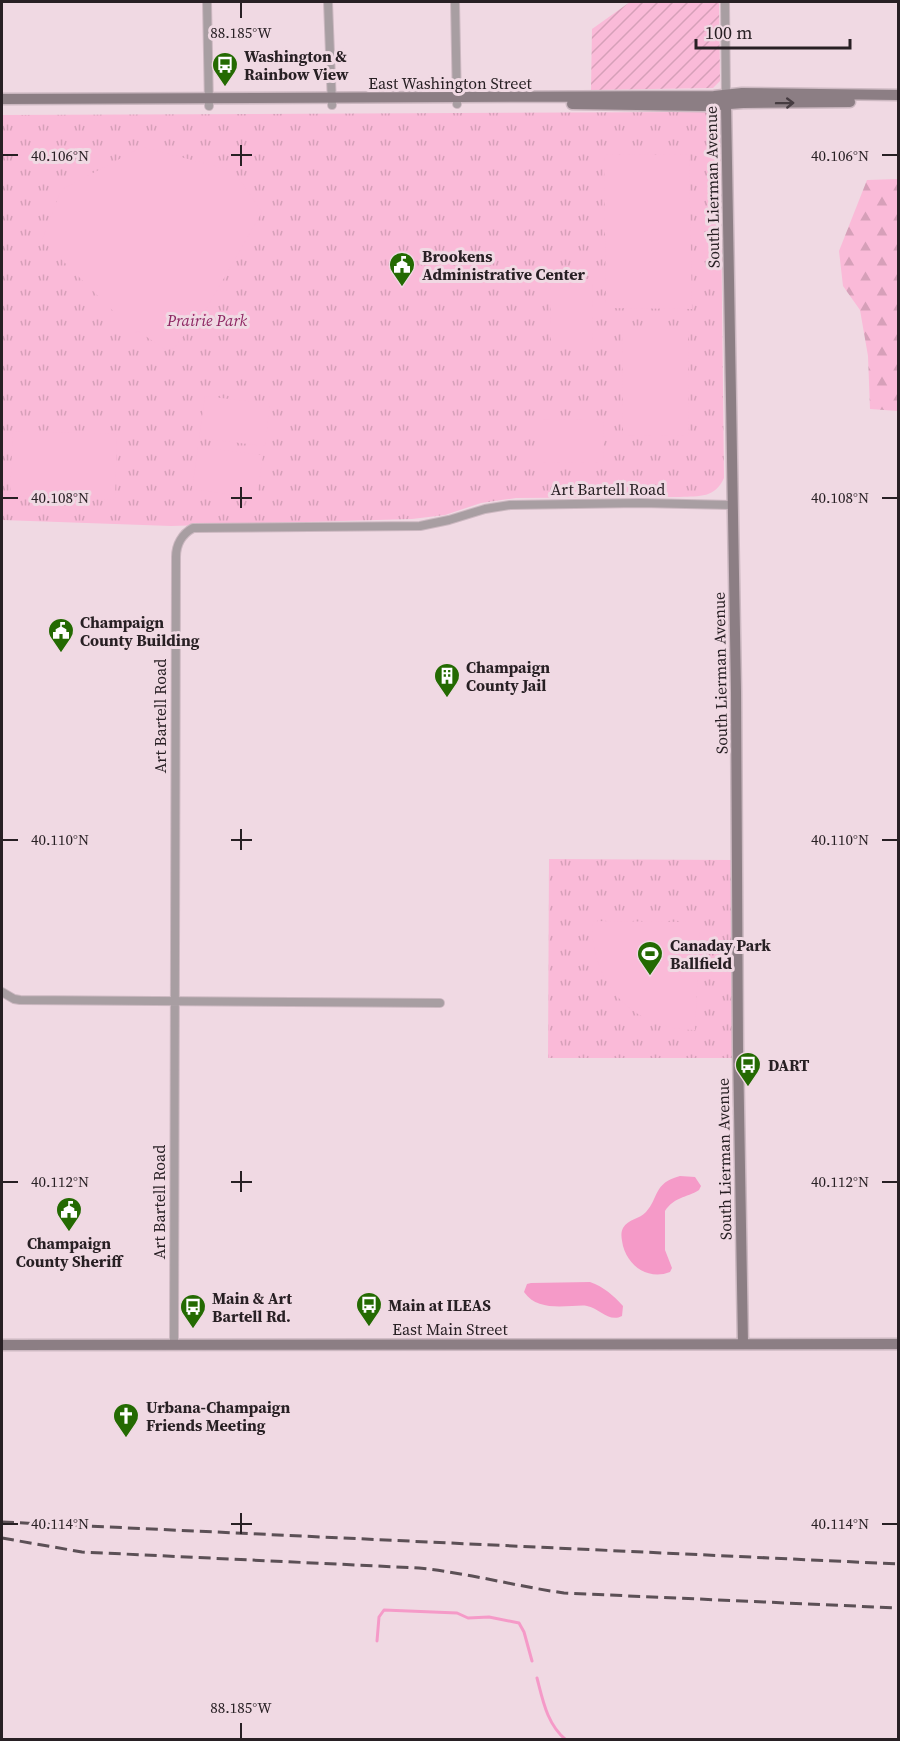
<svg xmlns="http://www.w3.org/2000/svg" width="900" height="1741" viewBox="0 0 900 1741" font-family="'Source Serif 4',serif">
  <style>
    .forest { fill: url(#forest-firs) }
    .park { fill: url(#park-tufts) }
    .garden { fill: url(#garden-furrows) }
    .pitch { fill: #fabad8 }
    .water { fill: #f59ac8 }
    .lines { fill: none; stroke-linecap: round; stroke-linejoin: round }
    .stream { stroke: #f59ac8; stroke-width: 3 }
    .street-casing { stroke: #ccb8c1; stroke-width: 10 }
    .secondary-casing { stroke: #ccb8c1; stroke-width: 13 }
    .street { stroke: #a89ea2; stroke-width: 8 }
    .secondary { stroke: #8c7e84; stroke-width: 10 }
    .rail { stroke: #5c5056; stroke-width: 3; stroke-dasharray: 12 6; stroke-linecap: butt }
    .oneway { stroke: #463c41 }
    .ticks { fill: none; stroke: #282024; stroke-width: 2 }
    .labels { text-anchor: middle; stroke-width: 6; stroke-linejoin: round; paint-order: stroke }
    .poi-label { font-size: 16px; font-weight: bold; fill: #282024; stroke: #f0d9e3; text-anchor: start }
    .street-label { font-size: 16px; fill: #282024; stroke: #f0d9e3 }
    .park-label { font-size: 16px; font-style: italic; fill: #8e2763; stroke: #f0d9e3 }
    .ticks-label { font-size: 15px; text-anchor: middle; fill: #282024; stroke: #f0d9e3; stroke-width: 6; stroke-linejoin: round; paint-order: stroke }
  </style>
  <defs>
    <pattern id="forest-firs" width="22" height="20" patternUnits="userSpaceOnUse" patternTransform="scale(1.5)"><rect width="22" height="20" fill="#fabad8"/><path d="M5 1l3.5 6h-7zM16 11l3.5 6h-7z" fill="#d6a0b9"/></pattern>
    <pattern id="park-tufts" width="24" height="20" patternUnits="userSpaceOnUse" patternTransform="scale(1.5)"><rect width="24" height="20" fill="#fabad8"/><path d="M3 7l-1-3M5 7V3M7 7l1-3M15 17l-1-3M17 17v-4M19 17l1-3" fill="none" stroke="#d6a0b9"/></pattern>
    <pattern id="garden-furrows" width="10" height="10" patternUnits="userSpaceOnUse" patternTransform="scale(1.5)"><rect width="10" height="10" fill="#fabad8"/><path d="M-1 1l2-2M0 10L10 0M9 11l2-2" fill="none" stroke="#d6a0b9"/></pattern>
  </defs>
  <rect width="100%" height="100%" fill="#f0d9e3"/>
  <!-- forest -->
  <path class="forest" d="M898 179V411L870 409 868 356 860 310 843 286 839 251 867 180Z"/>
  <!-- park -->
  <path class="park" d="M704 112 710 114 720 124 724 478C715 498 700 496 680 497L516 498 481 503 445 515 412 519 171 526 2 520V115Z
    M549 859 732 860 733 1058H548Z"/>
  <!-- garden -->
  <path class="garden" d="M630 2H719L720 81 713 88 591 90 592 29Z"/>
  <!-- pitch -->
  <path class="pitch" d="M142 147 234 171 262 212 197 325 193 323 174 348 166 350 138 331 135 333 42 240 61 190Z
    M604 154 689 155 692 309 606 308Z
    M550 279H592L593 345H551Z
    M622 330H688L689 435 623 436Z
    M205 396 270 404 265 446 199 438Z
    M538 419 604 420 603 463 538 462Z
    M13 431 117 434 115 500 10 496Z
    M198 447 263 455 257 498 192 489Z
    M592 921 691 922 700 931 695 1030C632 1029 591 984 592 921Z"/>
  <!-- water -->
  <path class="water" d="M680 1176 695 1177 701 1186 699 1190C686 1198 674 1197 665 1211V1250L672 1268 670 1272C650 1280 629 1268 623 1246 622 1240 620 1234 623 1228 628 1219 640 1219 646 1212 659 1198 653 1183 680 1176Z
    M590 1282C604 1287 613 1295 623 1306L622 1316C609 1323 599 1308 587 1306 583 1305 577 1306 572 1306 555 1307 535 1308 524 1292L527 1284 531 1283Z"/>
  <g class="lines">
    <!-- stream -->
    <path class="stream" d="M377 1641 379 1617 384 1610 457 1613 468 1618 489 1617 519 1623 524 1632 532 1661
      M537 1678C543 1701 547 1724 566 1740"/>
    <defs>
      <path id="street" d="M207 2 209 106
        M328 2 332 105
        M455 2 457 104
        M725 2 726 100
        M2 992 14 999 20 1000 440 1003
        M174 1344 176 557C176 545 182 534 193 528L420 526 449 520 485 509 510 505 640 503 732 505"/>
      <path id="secondary" d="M2 99 714 96 742 93 898 95
        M572 104 703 106 743 103 850 102
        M726 104 736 692 738 1049 743 1344
        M2 1345 898 1344"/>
    </defs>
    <!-- street casing -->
    <use href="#street" class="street-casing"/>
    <!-- secondary casing -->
    <use href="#secondary" class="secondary-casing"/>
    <!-- street -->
    <use href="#street" class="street"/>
    <!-- secondary -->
    <use href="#secondary" class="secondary"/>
    <!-- rail -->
    <path class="rail" d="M2 1522 898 1564
      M2 1538 82 1552 419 1568C468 1573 515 1586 564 1593L898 1608"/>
  </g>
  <!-- one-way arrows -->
  <defs><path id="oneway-shaft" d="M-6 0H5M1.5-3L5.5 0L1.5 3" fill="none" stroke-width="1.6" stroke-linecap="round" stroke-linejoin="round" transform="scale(1.5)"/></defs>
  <use class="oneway" href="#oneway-shaft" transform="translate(785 103) rotate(-1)"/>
  <!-- ticks -->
  <path class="ticks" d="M241 3V18M241 145V166M3 155H18M231 155H252M882 155H897M241 487V508M3 498H18M231 498H252M882 498H897M241 829V850M3 840H18M231 840H252M882 840H897M241 1171V1192M3 1182H18M231 1182H252M882 1182H897M241 1513V1534M3 1524H18M231 1524H252M882 1524H897M241 1723V1738"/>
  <!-- icons -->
  <defs>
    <symbol id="bus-pin" viewBox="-11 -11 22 30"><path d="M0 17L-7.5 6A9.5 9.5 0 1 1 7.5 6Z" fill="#246a02" stroke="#f0d9e3"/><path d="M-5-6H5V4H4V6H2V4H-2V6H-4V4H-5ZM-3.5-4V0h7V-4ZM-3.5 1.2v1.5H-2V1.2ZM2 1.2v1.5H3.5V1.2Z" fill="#fff"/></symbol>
    <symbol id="civic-pin" viewBox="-11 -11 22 30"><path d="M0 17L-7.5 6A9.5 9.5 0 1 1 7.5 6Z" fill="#246a02" stroke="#f0d9e3"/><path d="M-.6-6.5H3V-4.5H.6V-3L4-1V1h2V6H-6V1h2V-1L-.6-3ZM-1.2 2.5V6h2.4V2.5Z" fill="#fff"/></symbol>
    <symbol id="building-pin" viewBox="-11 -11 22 30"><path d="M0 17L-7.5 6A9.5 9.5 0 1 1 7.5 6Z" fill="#246a02" stroke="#f0d9e3"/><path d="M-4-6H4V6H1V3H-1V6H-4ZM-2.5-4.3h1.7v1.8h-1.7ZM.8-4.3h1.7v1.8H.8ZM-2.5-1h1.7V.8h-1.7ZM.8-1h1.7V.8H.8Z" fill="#fff"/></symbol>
    <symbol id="stadium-pin" viewBox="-11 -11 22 30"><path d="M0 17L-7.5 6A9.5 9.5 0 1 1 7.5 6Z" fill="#246a02" stroke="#f0d9e3"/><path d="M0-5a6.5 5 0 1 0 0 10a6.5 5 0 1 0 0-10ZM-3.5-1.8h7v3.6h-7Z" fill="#fff"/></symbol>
    <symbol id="church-pin" viewBox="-11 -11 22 30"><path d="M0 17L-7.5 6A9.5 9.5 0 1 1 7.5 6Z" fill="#246a02" stroke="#f0d9e3"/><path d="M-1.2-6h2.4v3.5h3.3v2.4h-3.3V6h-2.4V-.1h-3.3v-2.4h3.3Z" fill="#fff"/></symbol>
  </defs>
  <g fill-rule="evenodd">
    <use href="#bus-pin" x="210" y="50" width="30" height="40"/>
    <use href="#civic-pin" x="387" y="250" width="30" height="40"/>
    <use href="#civic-pin" x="46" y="616" width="30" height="40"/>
    <use href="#building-pin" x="432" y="661" width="30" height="40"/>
    <use href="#stadium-pin" x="635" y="939" width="30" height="40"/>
    <use href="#bus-pin" x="733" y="1050" width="30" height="40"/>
    <use href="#civic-pin" x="54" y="1195" width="30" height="40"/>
    <use href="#bus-pin" x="354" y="1290" width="30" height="40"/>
    <use href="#bus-pin" x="178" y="1292" width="30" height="40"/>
    <use href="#church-pin" x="111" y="1401" width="30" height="40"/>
  </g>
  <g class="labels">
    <!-- poi labels -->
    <g class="poi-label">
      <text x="244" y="62">Washington &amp;<tspan x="244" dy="18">Rainbow View</tspan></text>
      <text x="422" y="262">Brookens<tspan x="422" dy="18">Administrative Center</tspan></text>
      <text x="80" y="628">Champaign<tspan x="80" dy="18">County Building</tspan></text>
      <text x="466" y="673">Champaign<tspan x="466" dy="18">County Jail</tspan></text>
      <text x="670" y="951">Canaday Park<tspan x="670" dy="18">Ballfield</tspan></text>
      <text x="768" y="1071">DART</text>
      <text x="69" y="1249" text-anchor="middle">Champaign<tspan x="69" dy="18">County Sheriff</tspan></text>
      <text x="212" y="1304">Main &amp; Art<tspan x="212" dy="18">Bartell Rd.</tspan></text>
      <text x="388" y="1311">Main at ILEAS</text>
      <text x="146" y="1413">Urbana-Champaign<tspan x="146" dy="18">Friends Meeting</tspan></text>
    </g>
    <!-- street labels -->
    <g class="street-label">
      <text x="450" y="89">East Washington Street</text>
      <text transform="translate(712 187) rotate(-91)" y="6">South Lierman Avenue</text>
      <text x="608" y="495">Art Bartell Road</text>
      <text transform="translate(720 673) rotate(-91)" y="6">South Lierman Avenue</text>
      <text transform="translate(160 716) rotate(-90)" y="6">Art Bartell Road</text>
      <text transform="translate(724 1159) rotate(-91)" y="6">South Lierman Avenue</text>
      <text transform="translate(159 1202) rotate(-90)" y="6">Art Bartell Road</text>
      <text x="450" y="1335">East Main Street</text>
    </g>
    <!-- park labels -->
    <g class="park-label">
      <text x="207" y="326">Prairie Park</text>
    </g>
  </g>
  <g class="ticks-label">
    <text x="241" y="38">88.185°W</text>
    <text x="840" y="161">40.106°N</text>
    <text x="60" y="161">40.106°N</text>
    <text x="840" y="503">40.108°N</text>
    <text x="60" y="503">40.108°N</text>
    <text x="840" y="845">40.110°N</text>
    <text x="60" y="845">40.110°N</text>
    <text x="60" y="1187">40.112°N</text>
    <text x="840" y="1187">40.112°N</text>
    <text x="60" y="1529">40.114°N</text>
    <text x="840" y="1529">40.114°N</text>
    <text x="241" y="1713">88.185°W</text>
  </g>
  <!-- border -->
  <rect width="900" height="1741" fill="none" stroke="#282024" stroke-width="6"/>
  <!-- scale -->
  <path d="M696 39v9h154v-9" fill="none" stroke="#282024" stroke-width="3"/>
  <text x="705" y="39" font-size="18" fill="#282024" stroke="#f0d9e3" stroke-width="4.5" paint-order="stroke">100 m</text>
</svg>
